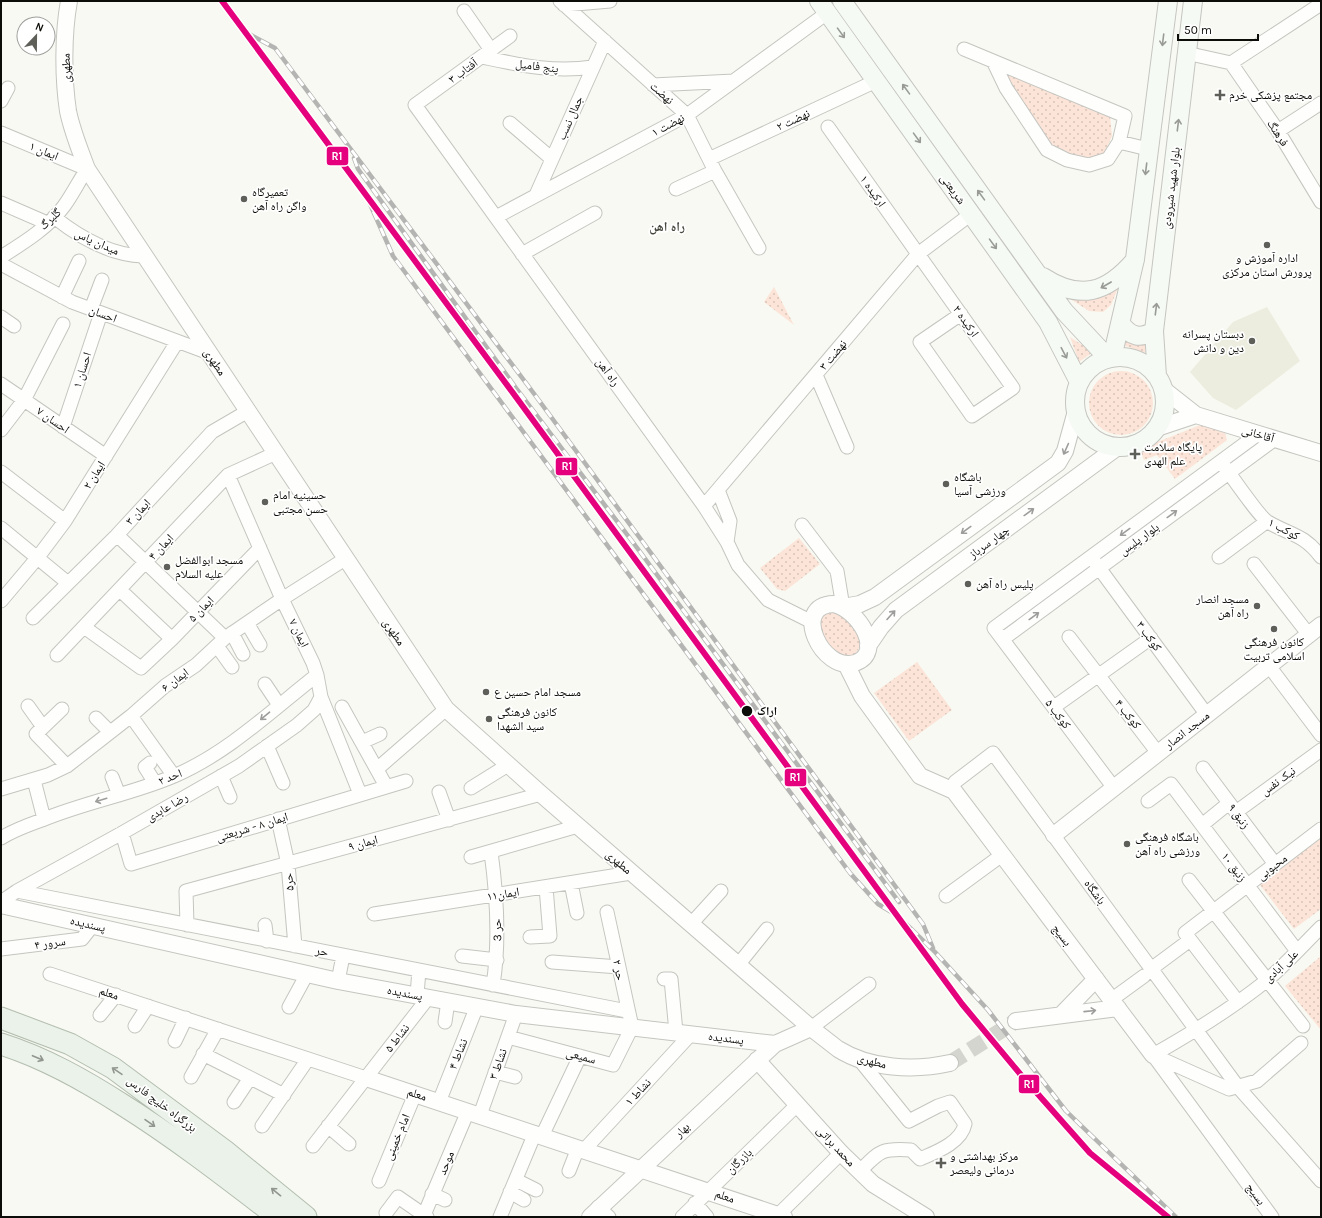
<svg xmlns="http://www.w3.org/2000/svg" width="1322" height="1218" viewBox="0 0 1322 1218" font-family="Karla,'Noto Naskh Arabic',sans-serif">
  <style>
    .built { fill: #eceddf }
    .grass { fill: url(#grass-dots) }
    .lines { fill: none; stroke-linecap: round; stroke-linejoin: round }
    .tertiary-tunnel { stroke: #d5d5cf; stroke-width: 16; stroke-dasharray: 16 8; stroke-linecap: butt }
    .minor-casing { stroke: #c5c5c0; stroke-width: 15 }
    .tertiary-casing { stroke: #c5c5c0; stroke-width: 18 }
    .secondary-casing { stroke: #c5c5c0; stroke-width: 20 }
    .trunk-casing { stroke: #b3bdaf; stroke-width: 23 }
    .minor { stroke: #fefefd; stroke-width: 13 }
    .tertiary { stroke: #fefefd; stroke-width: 16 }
    .secondary { stroke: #f6faf5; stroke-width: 18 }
    .trunk { stroke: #eaf2e9; stroke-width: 21 }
    .rail-casing { stroke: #b4b4b3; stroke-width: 4.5 }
    .rail { stroke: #fff; stroke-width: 3; stroke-dasharray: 9; stroke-linecap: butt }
    .rail-1-casing { stroke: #fff; stroke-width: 9 }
    .rail-1 { stroke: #e5007d; stroke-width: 6 }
    .oneway { stroke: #989b96 }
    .oneway2 { stroke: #9d9d9b }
    .oneway3 { stroke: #91968f }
    .poi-dot { fill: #5f5f5a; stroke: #fff; stroke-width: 1.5 }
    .stop-dot { fill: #0c0c08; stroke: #fff; stroke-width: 1.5 }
    .labels { text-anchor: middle; stroke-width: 3.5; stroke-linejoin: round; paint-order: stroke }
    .street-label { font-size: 12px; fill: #0c0c08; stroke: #fff }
    .poi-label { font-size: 12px; fill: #0c0c08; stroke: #fff; text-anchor: start }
    .stop-label { font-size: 12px; font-weight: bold; fill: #0c0c08; stroke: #fff; text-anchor: start }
    .neighbourhood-label { font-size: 13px; font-weight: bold; fill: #46463d; stroke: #fff }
    .line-badge { stroke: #fff; stroke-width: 1.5 }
    .badge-label { font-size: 11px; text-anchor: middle; font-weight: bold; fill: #fff }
  </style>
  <defs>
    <pattern id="grass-dots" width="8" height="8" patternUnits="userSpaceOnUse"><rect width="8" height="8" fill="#fce5d8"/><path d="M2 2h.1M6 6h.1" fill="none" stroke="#d7c3b8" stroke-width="1.8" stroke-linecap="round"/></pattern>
  </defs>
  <rect width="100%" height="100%" fill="#f8f9f2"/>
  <!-- built -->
  <path class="built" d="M1267 307 1300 361 1236 410 1213 398 1190 372 1233 322Z"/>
  <!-- grass -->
  <path class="grass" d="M1002 71 1110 115 1112 136 1104 154 1088 160 1070 156 1051 144Z
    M774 287 794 325 764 302Z
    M1118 288 1111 305 1103 312 1089 311 1072 300 1097 298Z
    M1124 335 1145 342V353L1120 344Z
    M1070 337 1093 352 1079 362Z
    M1089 403a32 32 0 1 1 64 0a32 32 0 1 1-64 0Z
    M1200 425 1225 433 1227 440 1175 479 1157 455 1144 460 1140 449Z
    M799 538 820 564 785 591 777 589 760 568Z
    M836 612 854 623 861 643C850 680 806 630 824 615 827 613 832 613 836 612Z
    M917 662 952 710 909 741 874 693Z
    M1321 837V909L1294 929 1260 885Z
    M1321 956V1030L1285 986Z"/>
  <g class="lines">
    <!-- tertiary-tunnel -->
    <path class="tertiary-tunnel" d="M950 1063 1016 1021"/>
    <defs>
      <path id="minor" d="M560 1 687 115 715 171 759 248
        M564 5 610 1
        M464 11 491 50
        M510 36 415 105 704 506 727 542 738 565 768 600 812 622
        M964 49 1125 116 1119 142 1108 159 1089 165 1067 160 1047 150 1006 88 994 63
        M1186 53 1231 63 1278 131 1321 202
        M482 57C520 65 553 73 593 67
        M1231 63 1321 4
        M653 85 734 81
        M1 101 8 88
        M510 123 552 159
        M828 127C890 214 952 301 1013 388L972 416 920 342 961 314
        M1278 131 1321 103
        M1 133 87 169C79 181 72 195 64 206 48 228 23 243 1 257
        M1119 142 1148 149
        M709 159 876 81
        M676 189 715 171
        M536 195 605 41
        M1 203 47 223
        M54 217C79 237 110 255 143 256
        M496 217 687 115 827 13
        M522 254 595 213
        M1 264 72 302 209 353
        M62 297 79 261
        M91 309 102 280
        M1 317 14 326
        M816 375 847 447
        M1 384 106 456
        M63 427 101 313
        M1 430 24 400 63 324
        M1224 466C1231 475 1260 518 1268 522 1290 535 1304 534 1321 557
        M1 472 65 521
        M228 475 282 599 313 663 317 675 321 697 360 794
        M718 490 730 521 727 542
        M704 506 918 254 971 214
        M802 525 837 571 843 607
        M1 528 68 583
        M117 535 225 638
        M1219 557 1266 522
        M1094 561 1207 715
        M1254 564 1309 635
        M120 590 172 639
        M1 601 38 557 65 521 177 342
        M33 618 117 535 212 432 248 411
        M247 623 260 645
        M84 627 141 668 172 639 260 548
        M232 633 243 654
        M1069 637 1158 753
        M1003 639 1275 439
        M217 646 232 667
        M57 655 228 475 276 453
        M1269 666 1321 735
        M265 684 279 705
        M28 706 43 727
        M342 707 386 786
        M1054 707 1151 638
        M62 709 36 734 67 766
        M131 716 174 776
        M96 718 110 732
        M362 742 380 734
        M267 746 283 783
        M150 763 145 767 155 783
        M1203 768 1275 864
        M377 769 446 709
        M221 776 230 797
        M112 777 119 795
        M34 780 44 819
        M955 782 993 753 1238 1087 1321 1181
        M471 788 508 765
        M1114 788 994 628 1258 434
        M1 789 48 775 67 766 131 716 165 686 196 665 225 638 282 599 345 559
        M439 792 449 820
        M1148 801 1171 784 1297 951
        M1236 812 1321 750
        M278 819 288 864 295 946
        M1202 825 1229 803
        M122 833 131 864 406 781
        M1 838C14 830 28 825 42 820 85 802 132 794 174 776 228 753 272 710 317 675
        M491 852C497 896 500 941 493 985
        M471 857 578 826
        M1189 880 1303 1026
        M571 883 577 913
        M17 891 627 1011
        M946 896 1002 855
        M1 902 17 891 122 833 239 766 297 725 314 710 321 697
        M374 914 631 873
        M691 924 721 891
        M187 925 186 891 541 794
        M265 925 267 941
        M530 937 550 936 546 887
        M1 949 82 939 93 925
        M462 956 497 960
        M552 962 619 967
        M738 965 767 929
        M1151 969 1190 940
        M50 974 366 1078
        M664 979H671L676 1032
        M338 981 343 956
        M417 995 419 970
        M1111 1000 1144 976
        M1238 1002 1185 933 1321 829
        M289 1007 307 974
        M100 1015 116 995
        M445 1022 448 1001
        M135 1026 148 1006
        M811 1028 869 984
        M508 1037 613 1065 632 1027 607 912
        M175 1041 186 1018
        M203 1054 284 1095
        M1153 1055C1192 1033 1231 1009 1266 981 1285 965 1303 945 1321 927
        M1153 1055 1272 1217
        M1155 1056 1229 1089 1257 1081 1301 1043
        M858 1058 909 1121 938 1106 950 1102 965 1124C961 1143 936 1152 920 1159L911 1150C881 1148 880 1151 860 1171
        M495 1072 515 1077
        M191 1077 218 1029
        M234 1102 250 1078
        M439 1102 477 1006
        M480 1115 516 1014
        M262 1126 308 1059
        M328 1126 349 1144
        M542 1136 580 1056
        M313 1146 428 998
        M584 1150 691 1034
        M569 1171 578 1148
        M516 1180 536 1190
        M379 1181 415 1094
        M510 1192 524 1200
        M432 1194 445 1200
        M695 1203 707 1217
        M598 1207 609 1217
        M386 1213 398 1197 427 1217
        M424 1215 468 1111
        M500 1217 535 1133
        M682 1217 797 1105
        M776 1217 841 1153"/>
      <path id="tertiary" d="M69 1C63 34 63 78 68 111 72 131 80 150 87 169L446 709 541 794 811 1028C820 1035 829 1042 838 1049 870 1069 914 1071 950 1063
        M1163 389 1196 415 1321 453
        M1157 428 1196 415
        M834 604C859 610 885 653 855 663 822 673 790 605 834 604Z
        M843 607 860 604 875 597 1058 463 1065 451 1076 411
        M868 646 881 627 896 610 1119 446
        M846 664 862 696 920 776 954 791 1153 1055
        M1054 835 1321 625
        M1 905 338 981 516 1014 775 1044 811 1028
        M1062 1014 1096 979
        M1016 1021 1118 1008
        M757 1060 841 1153 873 1184 926 1217
        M366 1078 784 1217
        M590 1217 775 1044"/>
      <path id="secondary" d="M819 1 1048 322 1079 382
        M842 1 1064 311 1108 358
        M1043 277C1080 301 1107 293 1135 260
        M1121 324C1131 337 1140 339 1154 331
        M1075 402a45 45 0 1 1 90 0a45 45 0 1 1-90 0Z
        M1112 358 1135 259 1168 1
        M1157 376 1154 331 1193 1"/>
      <path id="trunk" d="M1 1018 70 1044 113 1068 225 1151 306 1217
        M1 1044C45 1058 84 1080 123 1105 177 1139 227 1178 278 1217"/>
    </defs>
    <!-- minor casing -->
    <use href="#minor" class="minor-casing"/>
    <!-- tertiary casing -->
    <use href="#tertiary" class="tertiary-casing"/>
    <!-- secondary casing -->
    <use href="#secondary" class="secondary-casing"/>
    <!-- trunk casing -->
    <use href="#trunk" class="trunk-casing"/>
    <!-- minor -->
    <use href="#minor" class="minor"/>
    <!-- tertiary -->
    <use href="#tertiary" class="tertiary"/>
    <!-- secondary -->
    <use href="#secondary" class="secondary"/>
    <!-- trunk -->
    <use href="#trunk" class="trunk"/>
    <defs>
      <path id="rail" d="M245 32 275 48 535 395 923 924 933 948
        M354 158 358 169 516 388 632 541 899 902
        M366 195 393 256 850 873 878 904 898 916 935 952 988 1010 1066 1111 1176 1217"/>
    </defs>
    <!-- rail casing -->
    <use href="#rail" class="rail-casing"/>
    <!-- rail -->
    <use href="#rail" class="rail"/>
    <defs>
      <path id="rail-1" d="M222 1 513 393 962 1004 1021 1075 1090 1153 1168 1217"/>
    </defs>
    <!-- rail-1 casing -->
    <use href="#rail-1" class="rail-1-casing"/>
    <!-- rail-1 -->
    <use href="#rail-1" class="rail-1"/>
  </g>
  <!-- one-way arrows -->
  <defs><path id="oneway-shaft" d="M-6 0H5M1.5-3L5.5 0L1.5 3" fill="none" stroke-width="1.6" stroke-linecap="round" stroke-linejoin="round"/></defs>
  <g class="oneway">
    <use href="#oneway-shaft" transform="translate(841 33) rotate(54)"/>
    <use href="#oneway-shaft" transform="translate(1163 40) rotate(97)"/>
    <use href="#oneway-shaft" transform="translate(906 89) rotate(-126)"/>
    <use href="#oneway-shaft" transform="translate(1178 125) rotate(-83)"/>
    <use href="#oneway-shaft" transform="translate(917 138) rotate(54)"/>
    <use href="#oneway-shaft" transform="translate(1146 169) rotate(97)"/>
    <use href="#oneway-shaft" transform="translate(981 195) rotate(-126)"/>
    <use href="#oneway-shaft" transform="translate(993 244) rotate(54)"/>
    <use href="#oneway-shaft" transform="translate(1106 285) rotate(150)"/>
    <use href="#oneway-shaft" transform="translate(1156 309) rotate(-83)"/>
    <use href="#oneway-shaft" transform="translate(1064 353) rotate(62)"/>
  </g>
  <g class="oneway2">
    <use href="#oneway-shaft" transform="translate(1066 449) rotate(114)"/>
    <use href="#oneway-shaft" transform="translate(1029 512) rotate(-36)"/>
    <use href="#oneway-shaft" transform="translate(1172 514) rotate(-36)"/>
    <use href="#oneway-shaft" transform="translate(966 530) rotate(144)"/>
    <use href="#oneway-shaft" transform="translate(1125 532) rotate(144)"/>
    <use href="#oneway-shaft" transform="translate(891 615) rotate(-48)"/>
    <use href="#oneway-shaft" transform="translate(1034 616) rotate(-36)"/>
    <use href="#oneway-shaft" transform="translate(265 716) rotate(140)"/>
    <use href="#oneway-shaft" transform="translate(101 800) rotate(163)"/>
    <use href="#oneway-shaft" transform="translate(1090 1011) rotate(-6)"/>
  </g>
  <g class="oneway3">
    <use href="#oneway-shaft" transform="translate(38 1058) rotate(23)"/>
    <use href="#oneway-shaft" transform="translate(117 1071) rotate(-146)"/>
    <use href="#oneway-shaft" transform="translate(150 1123) rotate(35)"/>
    <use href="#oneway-shaft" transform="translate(276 1192) rotate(-141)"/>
  </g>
  <!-- markers -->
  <g class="poi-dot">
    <path d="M1218 89h4v4h4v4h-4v4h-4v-4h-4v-4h4z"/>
    <circle cx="244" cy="199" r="4"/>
    <circle cx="1267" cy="245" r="4"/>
    <circle cx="1252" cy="341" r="4"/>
    <path d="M1133 448h4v4h4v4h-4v4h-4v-4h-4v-4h4z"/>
    <circle cx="946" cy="484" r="4"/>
    <circle cx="265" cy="502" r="4"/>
    <circle cx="167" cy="567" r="4"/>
    <circle cx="968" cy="584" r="4"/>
    <circle cx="1257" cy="606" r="4"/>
    <circle cx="1274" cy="629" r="4"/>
    <circle cx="486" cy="692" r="4"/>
    <circle cx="489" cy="719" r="4"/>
    <circle cx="1127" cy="844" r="4"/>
    <path d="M939 1157h4v4h4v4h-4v4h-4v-4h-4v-4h4z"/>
  </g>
  <circle class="stop-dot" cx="747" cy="711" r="6"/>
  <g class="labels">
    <!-- street labels -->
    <g class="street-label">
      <text transform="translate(537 66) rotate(7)" y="4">پنج فامیل</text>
      <text transform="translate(66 68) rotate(-92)" y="4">مطهری</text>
      <text transform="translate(463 71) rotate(-36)" y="4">آفتاب ۳</text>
      <text transform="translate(662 93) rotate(42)" y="4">نهضت</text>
      <text transform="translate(570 118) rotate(-66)" y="4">جمال نسب</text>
      <text transform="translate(793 120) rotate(-25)" y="4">نهضت ۲</text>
      <text transform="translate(668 125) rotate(-28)" y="4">نهضت ۱</text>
      <text transform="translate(1278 133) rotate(57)" y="4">فرهنگ</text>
      <text transform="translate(44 151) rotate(22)" y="4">ایمان ۱</text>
      <text transform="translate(1171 188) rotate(-83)" y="4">بلوار شهید شیرودی</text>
      <text transform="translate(953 189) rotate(54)" y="4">شریعتی</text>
      <text transform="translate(873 191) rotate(55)" y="4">ارکیده ۱</text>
      <text transform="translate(50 219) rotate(-44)" y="4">گلبرگ</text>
      <text transform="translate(97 242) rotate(24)" y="4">میدان یاس</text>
      <text transform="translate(103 314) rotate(21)" y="4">احسان</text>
      <text transform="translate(966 321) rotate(55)" y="4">ارکیده ۲</text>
      <text transform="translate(833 355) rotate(-50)" y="4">نهضت ۳</text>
      <text transform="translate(215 362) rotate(56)" y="4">مطهری</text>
      <text transform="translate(82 370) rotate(-72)" y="4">احسان ۱</text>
      <text transform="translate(608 372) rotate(54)" y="4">راه آهن</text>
      <text transform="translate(53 420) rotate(35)" y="4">احسان ۷</text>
      <text transform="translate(1258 434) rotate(17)" y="4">آقاخانی</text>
      <text transform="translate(94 475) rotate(-58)" y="4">ایمان ۲</text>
      <text transform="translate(138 512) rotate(-47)" y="4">ایمان ۳</text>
      <text transform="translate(1284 529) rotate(28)" y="4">کوکب ۱</text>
      <text transform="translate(1139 539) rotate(-36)" y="4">بلوار پلیس</text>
      <text transform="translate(989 542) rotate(-36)" y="4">چهار سرباز</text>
      <text transform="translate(161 547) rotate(-47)" y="4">ایمان ۴</text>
      <text transform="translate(201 609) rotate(-46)" y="4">ایمان ۵</text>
      <text transform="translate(394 632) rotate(56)" y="4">مطهری</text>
      <text transform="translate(299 633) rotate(64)" y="4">ایمان ۷</text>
      <text transform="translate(1149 636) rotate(54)" y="4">کوکب ۳</text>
      <text transform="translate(175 680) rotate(-37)" y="4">ایمان ۶</text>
      <text transform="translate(1058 714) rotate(53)" y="4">کوکب ۵</text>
      <text transform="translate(1128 714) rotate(52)" y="4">کوکب ۴</text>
      <text transform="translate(1187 730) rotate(-38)" y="4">مسجد انصار</text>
      <text transform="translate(170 777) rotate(-22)" y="4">احد ۲</text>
      <text transform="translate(1278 781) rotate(-36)" y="4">نیک نفس</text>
      <text transform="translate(167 807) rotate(-30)" y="4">رضا عابدی</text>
      <text transform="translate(1239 816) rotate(53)" y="4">زنبق ۹</text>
      <text transform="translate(252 827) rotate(-17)" y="4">ایمان ۸ - شریعتی</text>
      <text transform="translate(363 843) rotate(-15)" y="4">ایمان ۹</text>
      <text transform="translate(619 862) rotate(41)" y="4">مطهری</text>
      <text transform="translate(1234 867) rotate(53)" y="4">زنبق ۱۰</text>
      <text transform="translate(1272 867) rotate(-37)" y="4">محبوبی</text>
      <text transform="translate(289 882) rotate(-95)" y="4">حر۵</text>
      <text transform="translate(1095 892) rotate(54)" y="4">باشگاه</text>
      <text transform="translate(503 894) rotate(-9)" y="4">ایمان۱۱</text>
      <text transform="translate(88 924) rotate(13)" y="4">پسندیده</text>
      <text transform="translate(497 930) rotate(-91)" y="4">حر 3</text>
      <text transform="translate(1062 935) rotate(53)" y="4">بسیج</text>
      <text transform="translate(50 943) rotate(-8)" y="4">سرور ۴</text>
      <text transform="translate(322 951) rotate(11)" y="4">حر</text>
      <text transform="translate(1281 966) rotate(-43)" y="4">علی آبادی</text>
      <text transform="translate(619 970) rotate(79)" y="4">حر ۲</text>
      <text transform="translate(109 993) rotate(18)" y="4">معلم</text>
      <text transform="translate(405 993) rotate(11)" y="4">پسندیده</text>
      <text transform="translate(397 1038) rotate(-52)" y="4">نشاط ۵</text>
      <text transform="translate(726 1038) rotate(7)" y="4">پسندیده</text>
      <text transform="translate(458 1054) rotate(-68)" y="4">نشاط ۴</text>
      <text transform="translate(581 1056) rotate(15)" y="4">سمیعی</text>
      <text transform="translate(872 1061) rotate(15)" y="4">مطهری</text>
      <text transform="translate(498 1064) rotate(-70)" y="4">نشاط ۳</text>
      <text transform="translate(638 1092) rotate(-47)" y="4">نشاط ۱</text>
      <text transform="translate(417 1094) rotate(18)" y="4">معلم</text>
      <text transform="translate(162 1104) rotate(37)" y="4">بزرگراه خلیج فارس</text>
      <text transform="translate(682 1130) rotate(-43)" y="4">بهار</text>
      <text transform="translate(397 1137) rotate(-67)" y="4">امام خمینی</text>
      <text transform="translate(836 1146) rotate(47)" y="4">محمد براتی</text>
      <text transform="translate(739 1161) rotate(-44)" y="4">بازرگان</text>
      <text transform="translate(446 1163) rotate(-67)" y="4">موحد</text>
      <text transform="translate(1256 1194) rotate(54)" y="4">بسیج</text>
      <text transform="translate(725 1196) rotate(20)" y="4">معلم</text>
    </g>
    <!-- poi labels -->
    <g class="poi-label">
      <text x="1229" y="99">مجتمع پزشکی خرم</text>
      <text x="252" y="196">تعمیرگاه<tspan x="252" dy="14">واگن راه آهن</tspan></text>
      <text x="1267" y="262" text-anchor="middle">اداره آموزش و<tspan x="1267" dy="14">پرورش استان مرکزی</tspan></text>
      <text x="1244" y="338" text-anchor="end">دبستان پسرانه<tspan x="1244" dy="14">دین و دانش</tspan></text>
      <text x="1144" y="451">پایگاه سلامت<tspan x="1144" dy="14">علم الهدی</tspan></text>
      <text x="954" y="481">باشگاه<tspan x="954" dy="14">ورزشی آسیا</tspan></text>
      <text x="273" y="499">حسینیه امام<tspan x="273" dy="14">حسن مجتبی</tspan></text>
      <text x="175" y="564">مسجد ابوالفضل<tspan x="175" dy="14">علیه السلام</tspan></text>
      <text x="976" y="588">پلیس راه آهن</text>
      <text x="1249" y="603" text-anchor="end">مسجد انصار<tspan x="1249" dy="14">راه آهن</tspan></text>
      <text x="1274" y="646" text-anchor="middle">کانون فرهنگی<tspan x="1274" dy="14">اسلامی تربیت</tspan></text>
      <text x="494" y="696">مسجد امام حسین ع</text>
      <text x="497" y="716">کانون فرهنگی<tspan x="497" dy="14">سید الشهدا</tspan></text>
      <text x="1135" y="841">باشگاه فرهنگی<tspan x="1135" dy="14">ورزشی راه آهن</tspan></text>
      <text x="950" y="1160">مرکز بهداشتی و<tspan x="950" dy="14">درمانی ولیعصر</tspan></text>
    </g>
    <!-- stop labels -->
    <g class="stop-label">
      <text x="757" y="715">اراک</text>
    </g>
    <!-- neighbourhood labels -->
    <g class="neighbourhood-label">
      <text x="667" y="231">راه اهن</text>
    </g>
  </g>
  <g class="line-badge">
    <rect x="326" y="146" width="23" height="20" rx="4" fill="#e5007d"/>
    <rect x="555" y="457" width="23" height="19" rx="4" fill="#e5007d"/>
    <rect x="784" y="768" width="23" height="19" rx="4" fill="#e5007d"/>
    <rect x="1018" y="1074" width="22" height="20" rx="4" fill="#e5007d"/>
  </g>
  <g class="badge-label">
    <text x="337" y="160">R1</text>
    <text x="567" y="470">R1</text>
    <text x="795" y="781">R1</text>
    <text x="1029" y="1088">R1</text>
  </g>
  <!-- border -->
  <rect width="1322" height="1218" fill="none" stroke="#0c0c08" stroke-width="4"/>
  <!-- north arrow -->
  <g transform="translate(36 36) rotate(22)"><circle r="19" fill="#ffffff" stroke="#9e9e9c"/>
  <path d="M0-3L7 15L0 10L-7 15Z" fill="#5f5f5a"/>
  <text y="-6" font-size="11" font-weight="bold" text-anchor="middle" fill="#0c0c08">N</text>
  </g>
  <!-- scale -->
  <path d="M1178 34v6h80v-6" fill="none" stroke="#0c0c08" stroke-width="2"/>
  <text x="1184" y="34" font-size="12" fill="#0c0c08" stroke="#ffffff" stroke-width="3" paint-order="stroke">50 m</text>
</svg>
